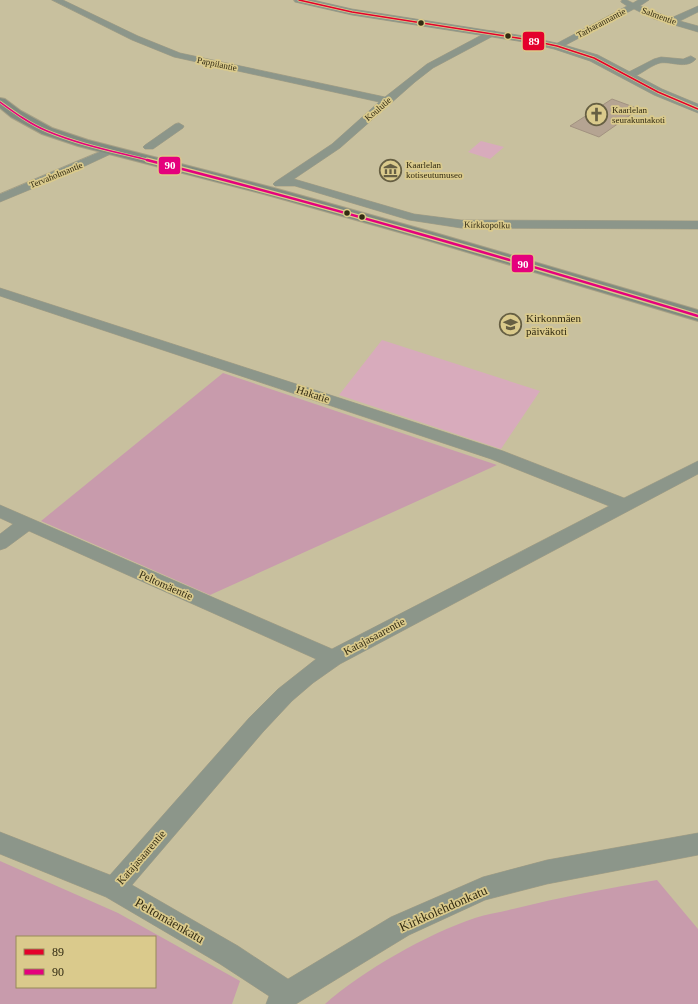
<svg xmlns="http://www.w3.org/2000/svg" width="698" height="1004" viewBox="0 0 698 1004" font-family="Georgia,serif">
  <style>
    .green { fill: #d8abbc }
    .forest { fill: #c89bac; fill-rule: evenodd }
    .building { fill: #b5a492; stroke: #a29280 }
    .lines { fill: none; stroke-linecap: round; stroke-linejoin: round }
    .minor-casing { stroke: #a7a085; stroke-width: 1 }
    .tertiary-casing { stroke: #a7a085; stroke-width: 1 }
    .secondary-casing { stroke: #a7a085; stroke-width: 2 }
    .minor { fill: #8c968a; fill-rule: evenodd }
    .tertiary { fill: #8c968a; fill-rule: evenodd }
    .secondary { fill: #808b7f; fill-rule: evenodd }
    .bus-1-casing { stroke: #daca8c; stroke-width: 3 }
    .bus-2-far1-casing { stroke: #daca8c; stroke-width: 3 }
    .bus-2-casing { stroke: #daca8c; stroke-width: 5 }
    .bus-1 { stroke: #e4002b; stroke-width: 1.5 }
    .bus-2-far1 { stroke: #e5007d; stroke-width: 1.5 }
    .bus-2 { stroke: #e5007d; stroke-width: 2.5 }
    .bus-dot { fill: #322b12; stroke: #daca8c; stroke-width: 1.5 }
    .labels { text-anchor: middle; stroke-width: 3.5; stroke-linejoin: round; paint-order: stroke }
    .far-street-label { font-size: 9px; fill: #322b12; stroke: #daca8c }
    .far-poi-label { font-size: 9px; fill: #322b12; stroke: #daca8c; text-anchor: start }
    .poi-label { font-size: 11px; fill: #322b12; stroke: #daca8c; text-anchor: start }
    .street-label { font-size: 11px; fill: #322b12; stroke: #daca8c }
    .near-street-label { font-size: 13px; fill: #322b12; stroke: #daca8c }
    .line-badge { stroke: #daca8c; stroke-width: 1.5 }
    .badge-label { font-size: 11px; text-anchor: middle; font-weight: bold; fill: #fff }
  </style>
  <rect width="100%" height="100%" fill="#c8c09e"/>
  <!-- green -->
  <path class="green" d="M481 141 504 147 490 159 468 152Z
    M382 340 540 391 501 449 339 395Z"/>
  <!-- forest -->
  <path class="forest" d="M223 373 497 465 210 595 41 521Z
    M0 861 118 913 240 981 232 1004H0ZM17 937H155V987H17Z
    M657 880 698 929V1004H325C362 971 427 934 475 918 487 914 501 912 513 909 561 897 609 888 657 880Z"/>
  <!-- building -->
  <path class="building" d="M612 99 639 109 599 137 570 126Z"/>
  <g class="lines">
    <defs>
      <path id="minor" d="M52 0H63L138 36 180 53 385 97 427 64 489 31H495L497 33 495 35 433 68 415 82 340 148 294 179 414 214 461 220 698 221V229L461 228 409 220 295 186H275L273 184 275 182 332 144 379 102 174 57 132 40Z
        M622 0H627L633 3 638 0H649L640 6 671 18 698 6V12L680 21 698 26V32L654 19 634 9 560 48H554L552 46 627 6 621 2Z
        M691 56 696 59C686 70 672 61 660 63 648 66 635 81 623 78L621 76 654 59 661 57 683 59Z
        M179 123 184 126 183 128 153 149H145L143 147 145 145 175 124Z
        M111 147 117 150 115 152 70 173 0 202V194Z
        M0 288 503 451 624 498 698 461V474L340 664 313 683 292 701 263 732 132 885 238 946 288 979 391 917 483 877 547 860 698 833V855L547 884 485 900 409 935 296 1004H266L269 996 220 964 106 897 0 854V832L110 875 249 718 278 689 316 659 29 531 6 548 0 550V534L13 524 0 518V505L332 649 609 506 491 459 0 296Z"/>
      <path id="tertiary" d="M294 0H313L352 9 524 36 561 44 598 55 662 89 698 104V113L654 95 590 61 554 49 524 42 352 15 295 2Z"/>
      <path id="secondary" d="M0 98 5 99 21 111 52 128 88 140 274 188 432 232 698 310V321L420 238 264 194 78 146 42 134 11 117 0 108Z"/>
    </defs>
    <!-- minor casing -->
    <use href="#minor" class="minor-casing"/>
    <!-- tertiary casing -->
    <use href="#tertiary" class="tertiary-casing"/>
    <!-- secondary casing -->
    <use href="#secondary" class="secondary-casing"/>
    <!-- minor -->
    <use href="#minor" class="minor"/>
    <!-- tertiary -->
    <use href="#tertiary" class="tertiary"/>
    <!-- secondary -->
    <use href="#secondary" class="secondary"/>
    <defs>
      <path id="bus-1" d="M299 0 352 12 524 39 557 46 594 58 658 92 698 109"/>
      <path id="bus-2-far1" d="M0 102C15 113 30 124 47 131 80 145 117 152 151 161"/>
      <path id="bus-2" d="M147 160C332 207 515 261 698 316"/>
    </defs>
    <!-- bus-1 casing -->
    <use href="#bus-1" class="bus-1-casing"/>
    <!-- bus-2-far1 casing -->
    <use href="#bus-2-far1" class="bus-2-far1-casing"/>
    <!-- bus-2 casing -->
    <use href="#bus-2" class="bus-2-casing"/>
    <!-- bus-1 -->
    <use href="#bus-1" class="bus-1"/>
    <!-- bus-2-far1 -->
    <use href="#bus-2-far1" class="bus-2-far1"/>
    <!-- bus-2 -->
    <use href="#bus-2" class="bus-2"/>
  </g>
  <!-- icons -->
  <defs>
    <symbol id="church-ring" viewBox="-11 -11 22 22"><circle r="9.5" fill="#daca8c" stroke="#665f43" stroke-width="1.5"/><path d="M-1.2-6h2.4v3.5h3.3v2.4h-3.3V6h-2.4V-.1h-3.3v-2.4h3.3Z" fill="#665f43"/></symbol>
    <symbol id="museum-ring" viewBox="-11 -11 22 22"><circle r="9.5" fill="#daca8c" stroke="#665f43" stroke-width="1.5"/><path d="M0-6L6-3V-2H-6V-3ZM-5-1h2V3h-2ZM-1-1h2V3h-2ZM3-1h2V3H3ZM-6 4H6V6H-6Z" fill="#665f43"/></symbol>
    <symbol id="school-ring" viewBox="-11 -11 22 22"><circle r="9.5" fill="#daca8c" stroke="#665f43" stroke-width="1.5"/><path d="M0-5L7-2L0 1L-7-2ZM-4 1L0 2.5L4 1V4Q0 6-4 4Z" fill="#665f43"/></symbol>
  </defs>
  <g fill-rule="evenodd">
    <use href="#church-ring" x="584" y="102" width="25" height="25"/>
    <use href="#museum-ring" x="378" y="158" width="25" height="25"/>
    <use href="#school-ring" x="498" y="312" width="25" height="25"/>
  </g>
  <!-- markers -->
  <g class="bus-dot">
    <circle cx="421" cy="23" r="3.5"/>
    <circle cx="508" cy="36" r="3.5"/>
    <circle cx="347" cy="213" r="3.5"/>
    <circle cx="362" cy="217" r="3.5"/>
  </g>
  <g class="labels">
    <!-- far-street labels -->
    <g class="far-street-label">
      <text transform="translate(659 16) rotate(20)" y="3">Salmentie</text>
      <text transform="translate(601 23) rotate(-28)" y="3">Tarharannantie</text>
      <text transform="translate(217 64) rotate(12)" y="3">Pappilantie</text>
      <text transform="translate(378 109) rotate(-41)" y="3">Koulutie</text>
      <text transform="translate(56 175) rotate(-22)" y="3">Tervaholmantie</text>
      <text transform="translate(487 225) rotate(1)" y="3">Kirkkopolku</text>
    </g>
    <!-- far-poi labels -->
    <g class="far-poi-label">
      <text x="612" y="113">Kaarlelan<tspan x="612" dy="10">seurakuntakoti</tspan></text>
      <text x="406" y="168">Kaarlelan<tspan x="406" dy="10">kotiseutumuseo</tspan></text>
    </g>
    <!-- poi labels -->
    <g class="poi-label">
      <text x="526" y="322">Kirkonmäen<tspan x="526" dy="13">päiväkoti</tspan></text>
    </g>
    <!-- street labels -->
    <g class="street-label">
      <text transform="translate(313 394) rotate(18)" y="4">Hakatie</text>
      <text transform="translate(166 585) rotate(24)" y="4">Peltomäentie</text>
      <text transform="translate(374 636) rotate(-28)" y="4">Katajasaarentie</text>
      <text transform="translate(141 857) rotate(-49)" y="4">Katajasaarentie</text>
    </g>
    <!-- near-street labels -->
    <g class="near-street-label">
      <text transform="translate(443 908) rotate(-24)" y="5">Kirkkolehdonkatu</text>
      <text transform="translate(170 920) rotate(30)" y="5">Peltomäenkatu</text>
    </g>
  </g>
  <g class="line-badge">
    <rect x="522" y="31" width="23" height="20" rx="4" fill="#e4002b"/>
    <rect x="158" y="156" width="23" height="19" rx="4" fill="#e5007d"/>
    <rect x="511" y="254" width="23" height="19" rx="4" fill="#e5007d"/>
  </g>
  <g class="badge-label">
    <text x="534" y="45">89</text>
    <text x="170" y="169">90</text>
    <text x="523" y="268">90</text>
  </g>
  <!-- legend -->
  <rect x="16" y="936" width="140" height="52" fill="#daca8c" stroke="#978a5b"/>
  <rect x="24" y="949" width="20" height="6" fill="#e4002b" stroke="#978a5b"/>
  <text x="52" y="956" font-size="12" fill="#322b12">89</text>
  <rect x="24" y="969" width="20" height="6" fill="#e5007d" stroke="#978a5b"/>
  <text x="52" y="976" font-size="12" fill="#322b12">90</text>
</svg>
